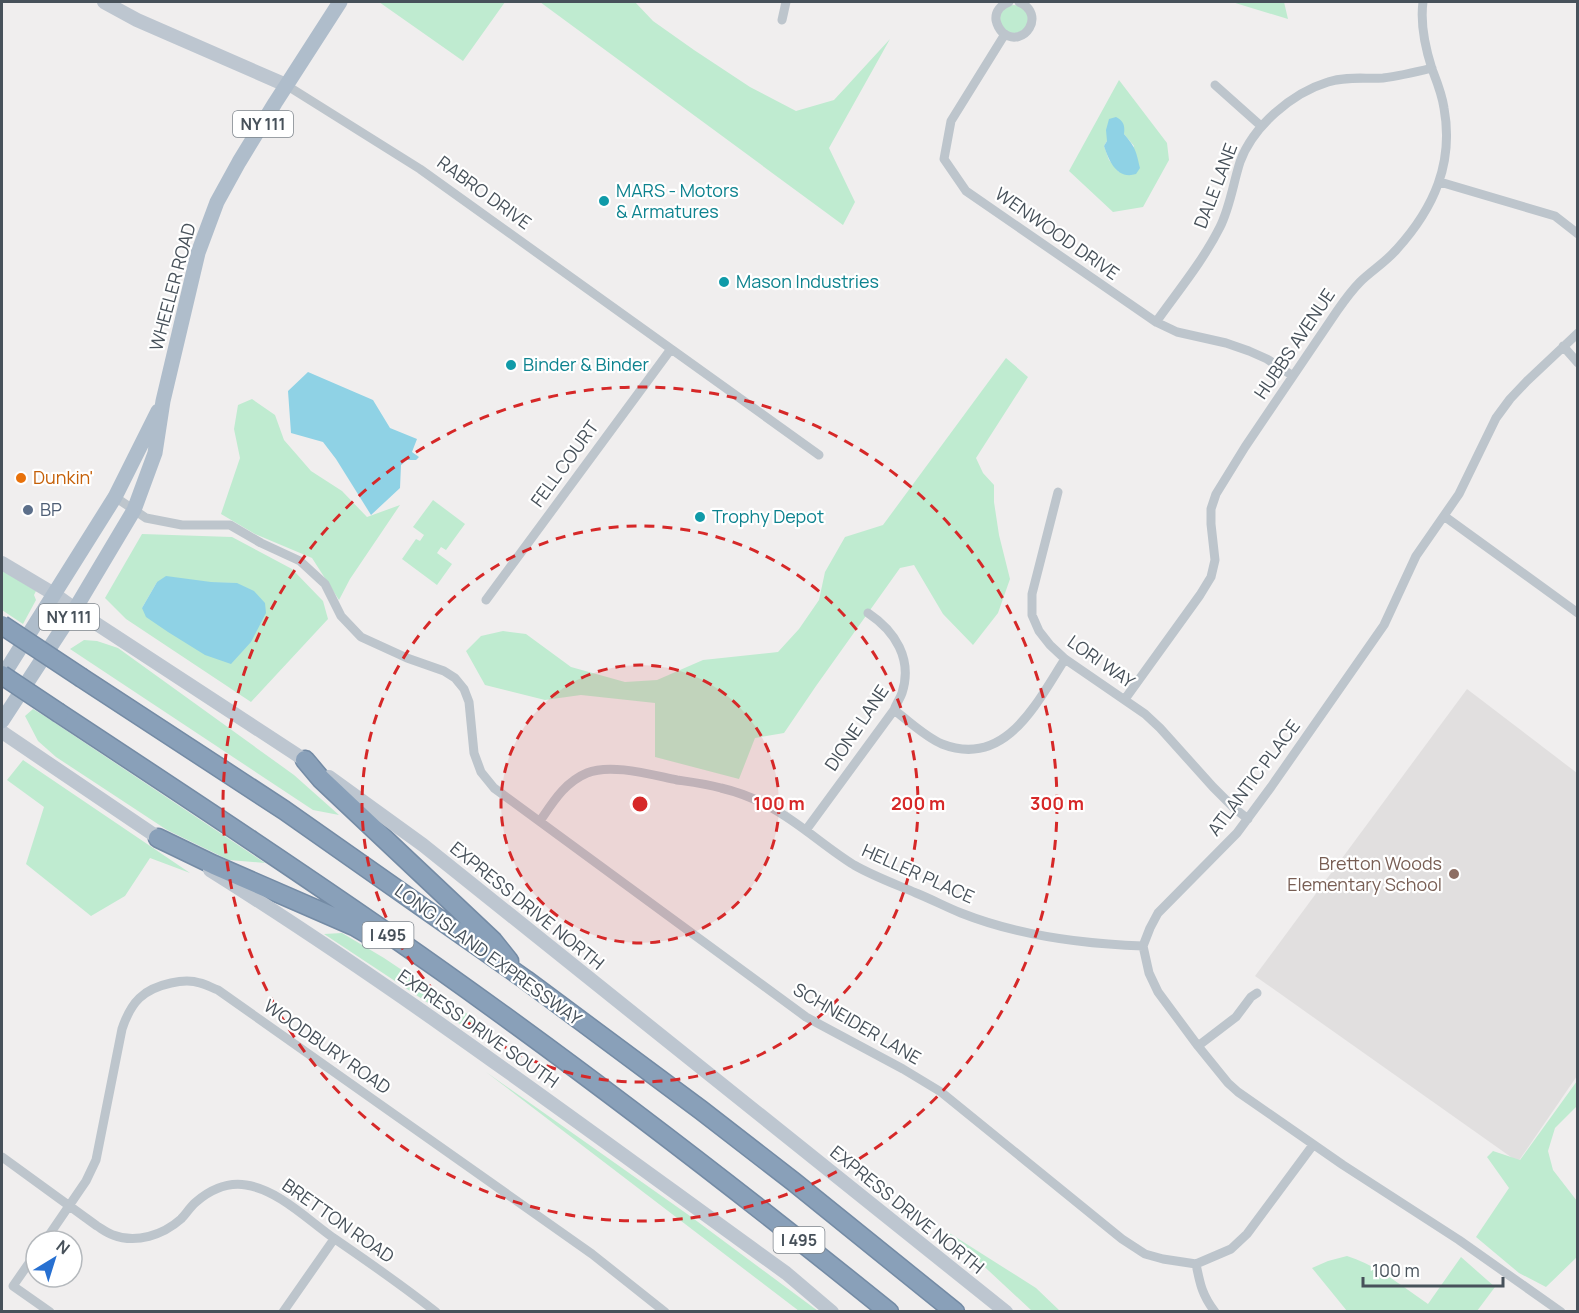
<svg xmlns="http://www.w3.org/2000/svg" width="1579" height="1313" viewBox="0 0 1579 1313" font-family="Manrope,sans-serif">
  <style>
    .education { fill: #e1dfdf }
    .green { fill: #bfebd0; fill-rule: evenodd }
    .water { fill: #8fd2e5 }
    .lines { fill: none; stroke-linecap: round; stroke-linejoin: round }
    .highway-casing { stroke: #748ba5; stroke-width: 21 }
    .street { stroke: #bdc5cc; stroke-width: 9 }
    .secondary { stroke: #bdc6d0; stroke-width: 14 }
    .primary { stroke: #afbdcb; stroke-width: 15 }
    .highway { stroke: #89a0b9; stroke-width: 18 }
    .highway-bridge-casing { stroke: #748ba5; stroke-width: 21; stroke-linecap: butt }
    .highway-bridge { stroke: #89a0b9; stroke-width: 18 }
    .ring { fill: none; stroke: #d62828; stroke-width: 3; stroke-dasharray: 10 8 }
    .culture-dot { fill: #0f9aa8; stroke: #fff; stroke-width: 2 }
    .food-dot { fill: #e8710a; stroke: #fff; stroke-width: 2 }
    .service-dot { fill: #5c6f8a; stroke: #fff; stroke-width: 2 }
    .education-dot { fill: #8d6e63; stroke: #fff; stroke-width: 2 }
    .labels { text-anchor: middle; stroke-width: 4.5; stroke-linejoin: round; paint-order: stroke }
    .shield { fill: #fff; stroke: #7e858c; stroke-width: 1.5 }
    .shield-label { font-size: 16px; font-weight: bold; fill: #47515a }
    .street-label { font-size: 18px; fill: #47515a; stroke: #fff }
    .culture-label { font-size: 18px; fill: #0d838f; stroke: #fff; text-anchor: start }
    .food-label { font-size: 18px; fill: #c56008; stroke: #fff; text-anchor: start }
    .service-label { font-size: 18px; fill: #4e5e75; stroke: #fff; text-anchor: start }
    .education-label { font-size: 18px; fill: #785e54; stroke: #fff; text-anchor: end }
    .centre { fill: #d62828; stroke: #fff; stroke-width: 3 }
    .ring-label { font-size: 18px; text-anchor: middle; font-weight: bold; fill: #d62828; stroke: #fff; stroke-width: 4.5; stroke-linejoin: round; paint-order: stroke }
  </style>
  <rect width="100%" height="100%" fill="#f0eeee"/>
  <!-- education -->
  <path class="education" d="M1467 689 1577 773V1076L1518 1162 1255 976Z"/>
  <!-- green -->
  <path class="green" d="M379 2H505L463 61Z
    M540 2H635L653 21 694 50 750 87 796 111 834 100 890 39 829 148 855 202 843 225Z
    M1232 2H1284L1288 19Z
    M1000 19a14 14 0 1 1 28 0a14 14 0 1 1-28 0Z
    M1119 80 1167 143 1169 160 1143 207 1113 212 1069 171ZM1124 134 1134 146 1119 172 1109 160 1104 146 1107 141Z
    M1006 358 1028 377 976 458 983 473 994 485V502L999 535 1010 579 998 613 973 645 943 614 914 565 900 568 816 686 784 733 755 738 739 779 655 757V703L581 695 545 700 485 685 466 651 481 636 503 631 526 634 571 667 625 682 657 680 703 660 778 652 799 629 819 600 825 572 845 537 883 525Z
    M252 399 275 415 284 440 311 471 342 491 367 517 400 505 350 579 339 600 312 558 255 534 221 514 240 458 234 429 238 405Z
    M433 500 465 524 446 550 441 547 437 553 452 564 437 585 402 559 416 539 420 541 424 535 413 527Z
    M142 534 232 537 292 569 323 601 328 619 251 702 126 619 105 598ZM157 582 237 583 142 608Z
    M2 570 36 591 34 595 36 600 23 624 2 610Z
    M84 640 97 641 118 648 294 775 339 815 313 810 70 649Z
    M33 709 46 717 265 863 229 860 167 830 56 757 38 741 25 716Z
    M23 760 190 873 150 858 125 896 91 916 26 864 44 807 7 780Z
    M342 933 384 958 487 1027 475 1034 324 934Z
    M486 1072 690 1216 818 1311H799Z
    M1577 1081V1106L1555 1128 1548 1151 1553 1170 1577 1201V1257L1546 1287 1519 1273 1476 1237 1509 1188 1487 1157 1493 1151 1520 1160Z
    M946 1231 1036 1288 1060 1311H1032Z
    M1347 1256C1378 1266 1402 1286 1428 1304L1461 1257 1495 1287 1477 1311H1347L1312 1268 1328 1261Z"/>
  <!-- water -->
  <path class="water" d="M1116 117C1124 121 1125 126 1124 134 1136 148 1136 151 1140 168L1136 174C1117 180 1109 161 1104 146L1107 141 1106 130 1109 119Z
    M308 372 373 400 390 428 417 439 412 452 419 457 416 460H407L401 465 400 488 371 515 336 459 323 442 291 433 288 391Z
    M166 576 211 582 237 583 254 591 265 603 266 613 251 642 231 664 205 655 168 632 146 617 142 608 157 582Z"/>
  <g class="lines">
    <defs>
      <path id="highway" d="M82 678 284 810 526 980 701 1110 794 1182 955 1312
        M59 713C188 798 317 883 443 972 595 1080 743 1194 889 1312
        M305 760 321 779 493 941 509 961
        M158 838 214 865 354 926 371 936"/>
    </defs>
    <!-- highway casing -->
    <use href="#highway" class="highway-casing"/>
    <!-- street -->
    <path class="street" d="M1009 2C1001 5 995 11 996 20 997 25 999 29 1003 33 1024 49 1047 14 1019 2
      M782 20 786 2
      M1005 34 951 121 944 159 966 191 1156 322 1177 332 1226 343 1249 351 1267 359 1293 376
      M286 85 420 169 819 455
      M1215 85 1261 126
      M1440 182 1555 216 1578 234
      M1156 322C1178 291 1203 261 1220 227 1230 207 1233 184 1240 162 1253 126 1292 93 1328 82 1346 76 1365 79 1383 78 1400 76 1416 72 1432 68
      M1563 346 1578 363
      M1058 492 1032 594V615L1039 631 1050 645 1065 659 1145 714 1160 728 1213 787 1234 808 1248 819
      M115 497 146 518 182 525H230L261 543 300 561 325 584 341 616 361 637 407 658 444 671 455 678 464 689 469 702 474 753 481 772 494 788 806 1017 903 1069 941 1092 1122 1239 1145 1254 1163 1259 1196 1264 1231 1249 1247 1234 1313 1145
      M1444 516 1578 613
      M486 600 671 349
      M1125 699 1200 595 1211 577 1215 560 1211 524V509L1216 494 1245 447 1337 311C1344 301 1351 291 1360 282 1371 271 1386 262 1397 249 1434 208 1454 163 1444 108 1442 94 1437 82 1432 69 1425 47 1420 24 1423 2
      M894 710C909 721 925 737 942 744 1006 769 1037 702 1065 659
      M540 821C553 802 565 782 587 773 611 763 652 775 677 780 691 782 707 784 721 788 738 792 756 799 772 808 801 824 825 847 854 865 873 876 895 884 916 893 931 899 946 907 961 913 1019 936 1082 944 1143 946
      M806 830 894 710C896 704 900 699 902 693 913 659 895 631 868 613
      M1198 1046 1236 1017 1251 997 1257 993
      M2 1157 97 1226C102 1229 107 1233 113 1235 136 1244 163 1235 181 1219 186 1214 190 1207 196 1202 210 1190 227 1182 246 1185 279 1190 309 1221 335 1239 370 1263 403 1286 436 1312
      M45 1241 86 1181 96 1160 122 1029C131 1002 143 989 171 983 180 981 191 980 200 983 206 984 212 988 218 990L592 1254 665 1312
      M36 1253 13 1286 50 1312
      M1196 1264C1200 1284 1202 1295 1215 1312
      M283 1312 334 1239
      M1561 1312 1459 1240 1343 1165 1238 1092 1228 1083 1198 1046 1158 992 1149 973 1143 946 1150 928 1158 913 1237 833 1271 787 1384 625 1416 556 1459 494 1496 418 1510 399 1527 381 1578 333"/>
    <!-- secondary -->
    <path class="secondary" d="M104 2 137 20 286 85
      M2 563 54 594 83 615 311 764
      M2 732 166 843
      M329 777 423 845 1006 1312
      M210 870C409 995 596 1136 786 1273L832 1312"/>
    <!-- primary -->
    <path class="primary" d="M2 677 115 497 158 411
      M2 721 75 609 134 510 155 453 163 401 198 253 217 202 239 162 275 103 340 2"/>
    <!-- highway -->
    <use href="#highway" class="highway"/>
    <defs>
      <path id="highway-bridge" d="M2 625 82 678
        M2 675 59 713"/>
    </defs>
    <!-- highway-bridge casing -->
    <use href="#highway-bridge" class="highway-bridge-casing"/>
    <!-- highway-bridge -->
    <use href="#highway-bridge" class="highway-bridge"/>
  </g>
  <!-- distance rings -->
  <circle cx="640" cy="804" r="139" fill="#d62828" fill-opacity=".12"/>
  <g class="ring">
    <circle cx="640" cy="804" r="139"/>
    <circle cx="640" cy="804" r="278"/>
    <circle cx="640" cy="804" r="417"/>
  </g>
  <!-- markers -->
  <g class="culture-dot">
    <circle cx="604" cy="201" r="6"/>
    <circle cx="724" cy="282" r="6"/>
    <circle cx="511" cy="365" r="6"/>
    <circle cx="700" cy="517" r="6"/>
  </g>
  <circle class="food-dot" cx="21" cy="478" r="6"/>
  <circle class="service-dot" cx="28" cy="510" r="6"/>
  <circle class="education-dot" cx="1454" cy="874" r="6"/>
  <g class="labels">
    <!-- shield labels -->
    <g class="shield">
      <rect x="233" y="111" width="60" height="26" rx="4.5"/>
      <rect x="39" y="604" width="60" height="26" rx="4.5"/>
      <rect x="362.5" y="922" width="51" height="26" rx="4.5"/>
      <rect x="773.5" y="1227" width="51" height="26" rx="4.5"/>
    </g>
    <g class="shield-label">
      <text x="263" y="130">NY 111</text>
      <text x="69" y="623">NY 111</text>
      <text x="388" y="941">I 495</text>
      <text x="799" y="1246">I 495</text>
    </g>
    <!-- street labels -->
    <g class="street-label">
      <text transform="translate(1216 186) rotate(-69)" y="6">DALE LANE</text>
      <text transform="translate(484 193) rotate(36)" y="6">RABRO DRIVE</text>
      <text transform="translate(1057 234) rotate(35)" y="6">WENWOOD DRIVE</text>
      <text transform="translate(173 287) rotate(-75)" y="6">WHEELER ROAD</text>
      <text transform="translate(1295 344) rotate(-56)" y="6">HUBBS AVENUE</text>
      <text transform="translate(565 464) rotate(-54)" y="6">FELL COURT</text>
      <text transform="translate(1101 662) rotate(35)" y="6">LORI WAY</text>
      <text transform="translate(857 728) rotate(-56)" y="6">DIONE LANE</text>
      <text transform="translate(1254 778) rotate(-53)" y="6">ATLANTIC PLACE</text>
      <text transform="translate(918 874) rotate(24)" y="6">HELLER PLACE</text>
      <text transform="translate(527 906) rotate(39)" y="6">EXPRESS DRIVE NORTH</text>
      <text transform="translate(488 955) rotate(36)" y="6">LONG ISLAND EXPRESSWAY</text>
      <text transform="translate(857 1024) rotate(30)" y="6">SCHNEIDER LANE</text>
      <text transform="translate(478 1029) rotate(35)" y="6">EXPRESS DRIVE SOUTH</text>
      <text transform="translate(327 1047) rotate(35)" y="6">WOODBURY ROAD</text>
      <text transform="translate(907 1210) rotate(39)" y="6">EXPRESS DRIVE NORTH</text>
      <text transform="translate(338 1221) rotate(35)" y="6">BRETTON ROAD</text>
    </g>
    <!-- culture labels -->
    <g class="culture-label">
      <text x="616" y="197">MARS - Motors<tspan x="616" dy="21">&amp; Armatures</tspan></text>
      <text x="736" y="288">Mason Industries</text>
      <text x="523" y="371">Binder &amp; Binder</text>
      <text x="712" y="523">Trophy Depot</text>
    </g>
    <!-- food labels -->
    <g class="food-label">
      <text x="33" y="484">Dunkin'</text>
    </g>
    <!-- service labels -->
    <g class="service-label">
      <text x="40" y="516">BP</text>
    </g>
    <!-- education labels -->
    <g class="education-label">
      <text x="1442" y="870">Bretton Woods<tspan x="1442" dy="21">Elementary School</tspan></text>
    </g>
  </g>
  <circle cx="640" cy="804" r="9" class="centre"/>
  <g class="ring-label">
    <text x="779" y="810">100 m</text>
    <text x="918" y="810">200 m</text>
    <text x="1057" y="810">300 m</text>
  </g>
  <!-- border -->
  <rect width="1579" height="1313" fill="none" stroke="#47515a" stroke-width="6"/>
  <!-- north arrow -->
  <g transform="translate(54 1259) rotate(38)"><circle r="28" fill="#ffffff" stroke="#b5b9bd" stroke-width="1.5"/>
  <path d="M0-4.5L10 22L0 15L-10 22Z" fill="#2770d1"/>
  <text y="-9" font-size="16" font-weight="bold" text-anchor="middle" fill="#47515a">N</text>
  </g>
  <!-- scale -->
  <path d="M1363 1277v9h140v-9" fill="none" stroke="#47515a" stroke-width="3"/>
  <text x="1372" y="1277" font-size="18" fill="#47515a" stroke="#ffffff" stroke-width="4.5" paint-order="stroke">100 m</text>
</svg>
